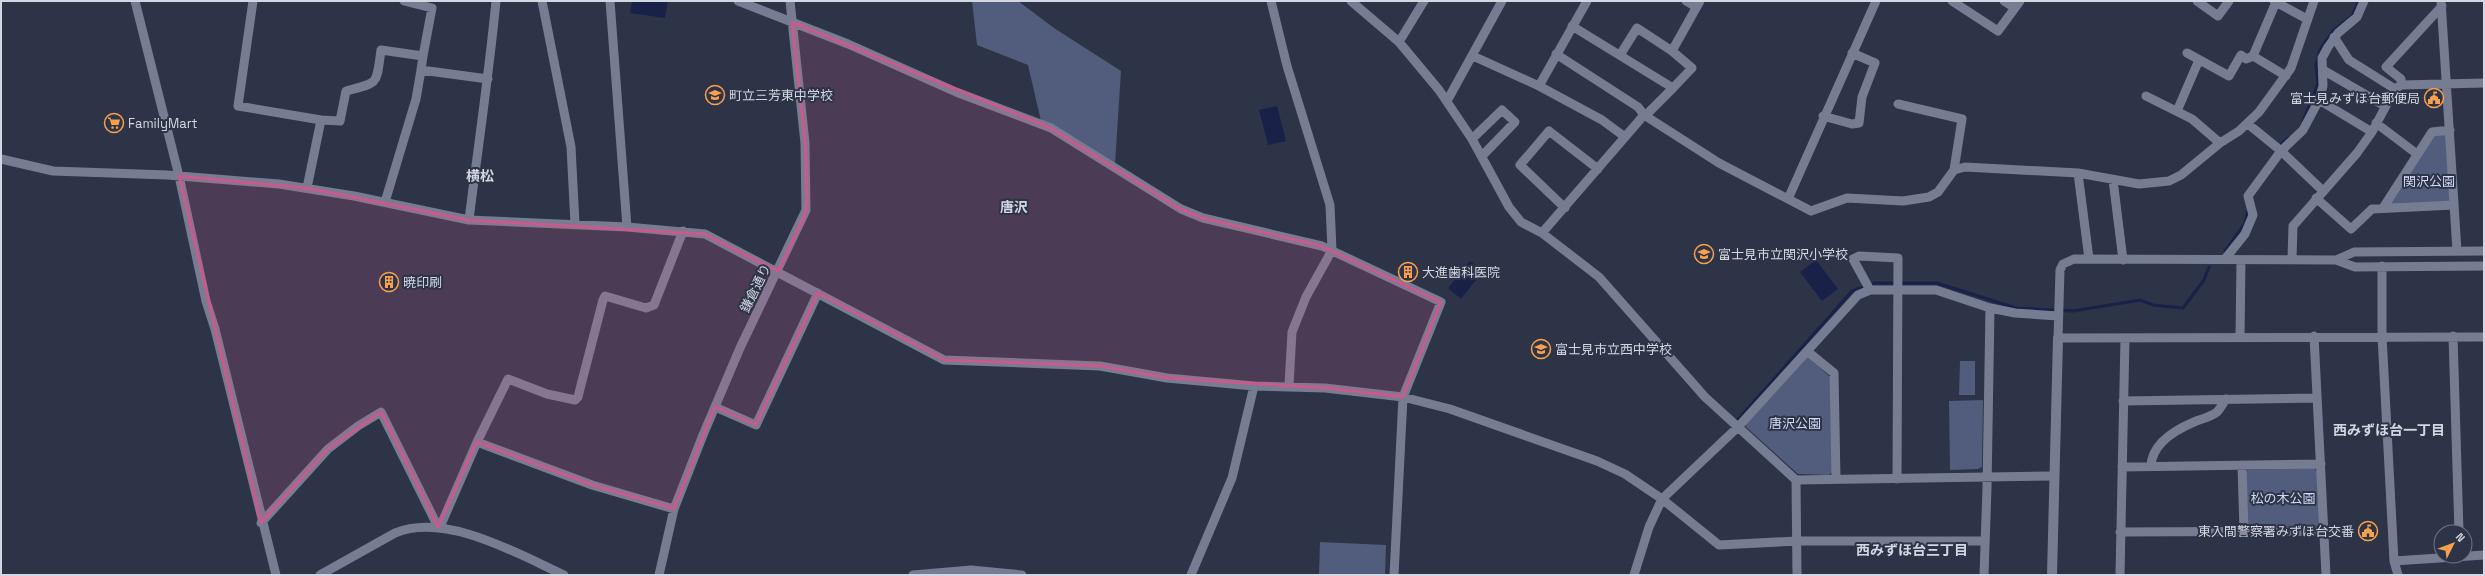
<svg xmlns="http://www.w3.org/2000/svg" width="2485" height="576" viewBox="0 0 2485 576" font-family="'Space Grotesk','Noto Sans JP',sans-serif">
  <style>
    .green { fill: #525c7c }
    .water { fill: #192148 }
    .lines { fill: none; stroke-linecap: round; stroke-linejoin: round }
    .stream { stroke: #192148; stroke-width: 3 }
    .street { stroke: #767d93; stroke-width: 9 }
    .secondary { stroke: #767d93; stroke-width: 10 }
    .marked { fill: #c85b8b; fill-opacity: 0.2; stroke: #c85b8b; stroke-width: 3; stroke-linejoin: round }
    .labels { text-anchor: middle; stroke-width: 4; stroke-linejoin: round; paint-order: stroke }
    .poi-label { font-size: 13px; fill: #d3d7e3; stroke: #2e3447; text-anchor: start }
    .park-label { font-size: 13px; fill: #d0d9f7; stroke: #2e3447 }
    .street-label { font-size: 13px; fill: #d3d7e3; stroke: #2e3447 }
    .neighbourhood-label { font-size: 14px; font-weight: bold; fill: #d3d7e3; stroke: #2e3447 }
  </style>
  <rect width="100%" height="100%" fill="#2e3447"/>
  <!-- green -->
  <path class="green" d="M972 1H1018L1054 28 1121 71 1115 164 1041 121 1028 65 977 45Z
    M2447 134 2450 201 2388 205 2433 136Z
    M1807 355 1830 377 1832 472 1829 475 1798 474 1746 427V423Z
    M1960 361H1975V395H1959Z
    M1983 400 1982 467 1978 469 1950 470 1949 401Z
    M2314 468 2317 471 2320 522 2317 526 2250 527 2248 525 2246 472 2248 470Z
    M1320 542 1386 545 1385 575H1319Z"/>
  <!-- water -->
  <path class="water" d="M632 1H668L665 18 630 13Z
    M1277 106 1286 141 1268 145 1259 110Z
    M1816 260 1838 289 1822 301 1800 272Z
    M1470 261 1483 271 1461 299 1448 288Z"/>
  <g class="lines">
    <!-- stream -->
    <path class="stream" d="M2303 121 2318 84 2316 65 2321 48 2333 31 2352 16 2359 1
      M2279 146 2288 138
      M2225 251 2245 223 2248 210
      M1735 423 1852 291 1875 283H1937L2016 308 2073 311 2140 300 2153 305 2183 308 2204 280 2209 267"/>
    <!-- street -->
    <path class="street" d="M135 1 179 176 206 301 215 329 276 575
      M253 1 238 106 321 120 340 121 346 91C380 82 376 85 381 50L423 56 421 70
      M404 1 432 8 423 56
      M542 1 571 147 575 224
      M610 1 627 227
      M738 1 848 44 956 92 1051 128 1181 209 1203 218 1322 246 1441 302 1403 397 1394 575
      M1271 1 1287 66 1330 205 1332 250 1306 297 1292 332 1289 385
      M1351 1 1399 42 1439 90 1472 139 1509 207 1521 222 1542 233 1599 277 1705 397 1796 480 2054 476
      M1587 1 1539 86 1602 120 1625 137
      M1686 1 1696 7
      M1952 1 1998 31 2020 1
      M2004 1 2015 8
      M2197 1 2218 16 2229 1
      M2274 1 2307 19
      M2441 1 2457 251
      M2276 2 2253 56 2286 76
      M1572 26 1673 88 1646 115
      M2334 37 2349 60 2395 89
      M1399 42 1424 1
      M1672 51 1700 1
      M2187 53 2229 76 2241 55 2246 59 2253 56
      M1556 54 1638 107 1644 115
      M1620 55 1637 28 1672 51 1692 68 1673 88
      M1473 56 1539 86
      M2323 70 2385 106
      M2401 85V79L2386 67 2442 6
      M2146 96 2192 119 2220 143
      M2319 100 2372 132
      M1447 101 1502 1
      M1898 104 1962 119 1954 170
      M2177 111 2199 60
      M1823 116 1852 124 1859 123 1862 97 1875 63 1852 53
      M2376 123 2417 154
      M2248 124 2280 150 2322 190
      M1472 139 1502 110 1515 122 1482 156
      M1 159 53 171 167 175 279 184 354 196 469 220 627 227 705 234 944 360 1100 366 1167 378 1254 386 1325 388 1403 397 1450 409 1597 461 1625 474 1662 499 1719 545 1797 541H1985
      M2078 173 2089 259
      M2113 180 2123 260
      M307 188 321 120
      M2316 198 2351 229 2372 209 2454 205
      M1788 199 1876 1
      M385 202 416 99 421 70 488 79
      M1565 208 1520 165 1549 131 1598 169
      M2383 208 2432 132 2450 130
      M469 220C478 147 489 74 496 1
      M1542 233 1644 115 1719 163 1811 211 1847 198 1903 201 1929 197 1938 192 1954 170 1965 167 2078 173 2139 184 2169 181 2181 175 2220 143 2239 131 2259 112 2291 68 2314 1
      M2225 259 2245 234 2253 215 2248 196 2281 151 2303 130 2319 100 2323 86 2322 58 2328 47 2338 33 2357 17 2364 1
      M2292 259 2293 226 2357 153 2372 132 2395 89 2401 85 2484 83
      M2336 260 2354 252 2484 251
      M2382 266V336L2394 561 2398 575
      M2484 266 2355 267 2336 260 2074 259 2063 264 2060 270 2058 338 2484 337
      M1870 290 1853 259 1859 256 1898 258 1897 479
      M2314 336 2326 575
      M2453 336 2459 532
      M2240 337 2241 260
      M1807 351 1834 373 1836 479
      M2123 401 2316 398
      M715 407 756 425 818 293
      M477 442 592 485 674 509
      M2242 465 2244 532
      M2151 466C2152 444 2175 430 2194 422 2201 419 2211 417 2217 412 2221 408 2223 403 2226 399
      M2122 467 2321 464
      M1796 480 1797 575
      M261 523 328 449 358 426 381 412 438 527
      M440 527 477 442 508 379 547 394 575 400 578 397 581 385 603 300 605 296 646 308 654 305 683 231
      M2120 532 2324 531
      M2394 561 2484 555
      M320 575 395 533C446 512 518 554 564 575
      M659 575 674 509 703 435 740 348 806 210 805 143 790 1
      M913 575 971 570 1022 575
      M1191 575 1232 478 1254 386
      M1634 575 1649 527 1662 499 1739 426 1858 295 1870 290H1936L1990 308 2015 313 2058 316
      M1984 575 1987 488 1990 308
      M2120 575 2125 338"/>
    <!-- secondary -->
    <path class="secondary" d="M2052 575 2058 338"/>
  </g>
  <!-- marked area -->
  <path class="marked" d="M792 22 1051 128 1181 209 1203 218 1322 246 1441 302 1403 397 1325 388 1167 378 1100 366 944 360 818 293 756 425 715 407 674 509 592 485 477 442 438 527 381 412 328 449 261 523 179 176 307 188 469 220 705 234 778 271 804 216 807 201 805 143Z"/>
  <!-- icons -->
  <defs>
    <symbol id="school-ring" viewBox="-11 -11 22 22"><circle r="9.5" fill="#2e3447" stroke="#f8a04b" stroke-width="1.5"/><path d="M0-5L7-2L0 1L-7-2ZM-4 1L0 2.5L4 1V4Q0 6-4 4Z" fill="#f8a04b"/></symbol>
    <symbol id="civic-ring" viewBox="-11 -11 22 22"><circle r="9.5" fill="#2e3447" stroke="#f8a04b" stroke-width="1.5"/><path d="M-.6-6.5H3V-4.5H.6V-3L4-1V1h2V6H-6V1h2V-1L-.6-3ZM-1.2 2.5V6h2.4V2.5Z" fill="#f8a04b"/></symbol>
    <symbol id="supermarket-ring" viewBox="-11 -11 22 22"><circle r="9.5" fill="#2e3447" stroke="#f8a04b" stroke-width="1.5"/><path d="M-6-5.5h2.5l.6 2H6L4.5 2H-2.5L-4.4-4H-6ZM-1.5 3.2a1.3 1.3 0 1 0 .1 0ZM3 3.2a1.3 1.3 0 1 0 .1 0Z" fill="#f8a04b"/></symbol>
    <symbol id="building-ring" viewBox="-11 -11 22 22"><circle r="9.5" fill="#2e3447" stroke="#f8a04b" stroke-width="1.5"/><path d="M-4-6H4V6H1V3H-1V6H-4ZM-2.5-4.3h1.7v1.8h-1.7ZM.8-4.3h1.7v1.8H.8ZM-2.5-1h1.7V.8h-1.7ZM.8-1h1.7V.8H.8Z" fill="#f8a04b"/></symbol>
  </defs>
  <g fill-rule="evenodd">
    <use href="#school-ring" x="704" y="84" width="22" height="22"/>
    <use href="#civic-ring" x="2423" y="87" width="22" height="22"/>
    <use href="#supermarket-ring" x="103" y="112" width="22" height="22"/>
    <use href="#school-ring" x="1693" y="243" width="22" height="22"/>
    <use href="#building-ring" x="1397" y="261" width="22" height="22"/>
    <use href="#building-ring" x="378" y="271" width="22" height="22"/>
    <use href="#school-ring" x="1530" y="338" width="22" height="22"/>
    <use href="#civic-ring" x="2357" y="520" width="22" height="22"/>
  </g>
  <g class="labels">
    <!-- poi labels -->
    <g class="poi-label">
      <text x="729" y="100">町立三芳東中学校</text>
      <text x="2420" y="103" text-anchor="end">富士見みずほ台郵便局</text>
      <text x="128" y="128">FamilyMart</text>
      <text x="1718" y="259">富士見市立関沢小学校</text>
      <text x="1422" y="277">大進歯科医院</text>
      <text x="403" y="287">暁印刷</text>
      <text x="1555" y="354">富士見市立西中学校</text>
      <text x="2354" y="536" text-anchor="end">東入間警察署みずほ台交番</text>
    </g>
    <!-- park labels -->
    <g class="park-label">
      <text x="2429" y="186">関沢公園</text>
      <text x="1795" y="428">唐沢公園</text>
      <text x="2283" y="503">松の木公園</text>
    </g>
    <!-- street labels -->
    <g class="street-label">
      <text transform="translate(755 288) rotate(-64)" y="5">鎌倉通り</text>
    </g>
    <!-- neighbourhood labels -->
    <g class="neighbourhood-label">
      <text x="480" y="181">横松</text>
      <text x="1014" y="212">唐沢</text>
      <text x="2389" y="435">西みずほ台一丁目</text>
      <text x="1912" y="555">西みずほ台三丁目</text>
    </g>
  </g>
  <!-- border -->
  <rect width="2485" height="576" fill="none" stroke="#d3d7e3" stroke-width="4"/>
  <!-- north arrow -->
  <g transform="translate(2453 544) rotate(48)"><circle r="19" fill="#2e3447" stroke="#707585"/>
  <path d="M0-3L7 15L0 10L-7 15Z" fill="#f8a04b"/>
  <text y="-6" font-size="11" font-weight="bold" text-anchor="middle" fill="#d3d7e3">N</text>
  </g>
</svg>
